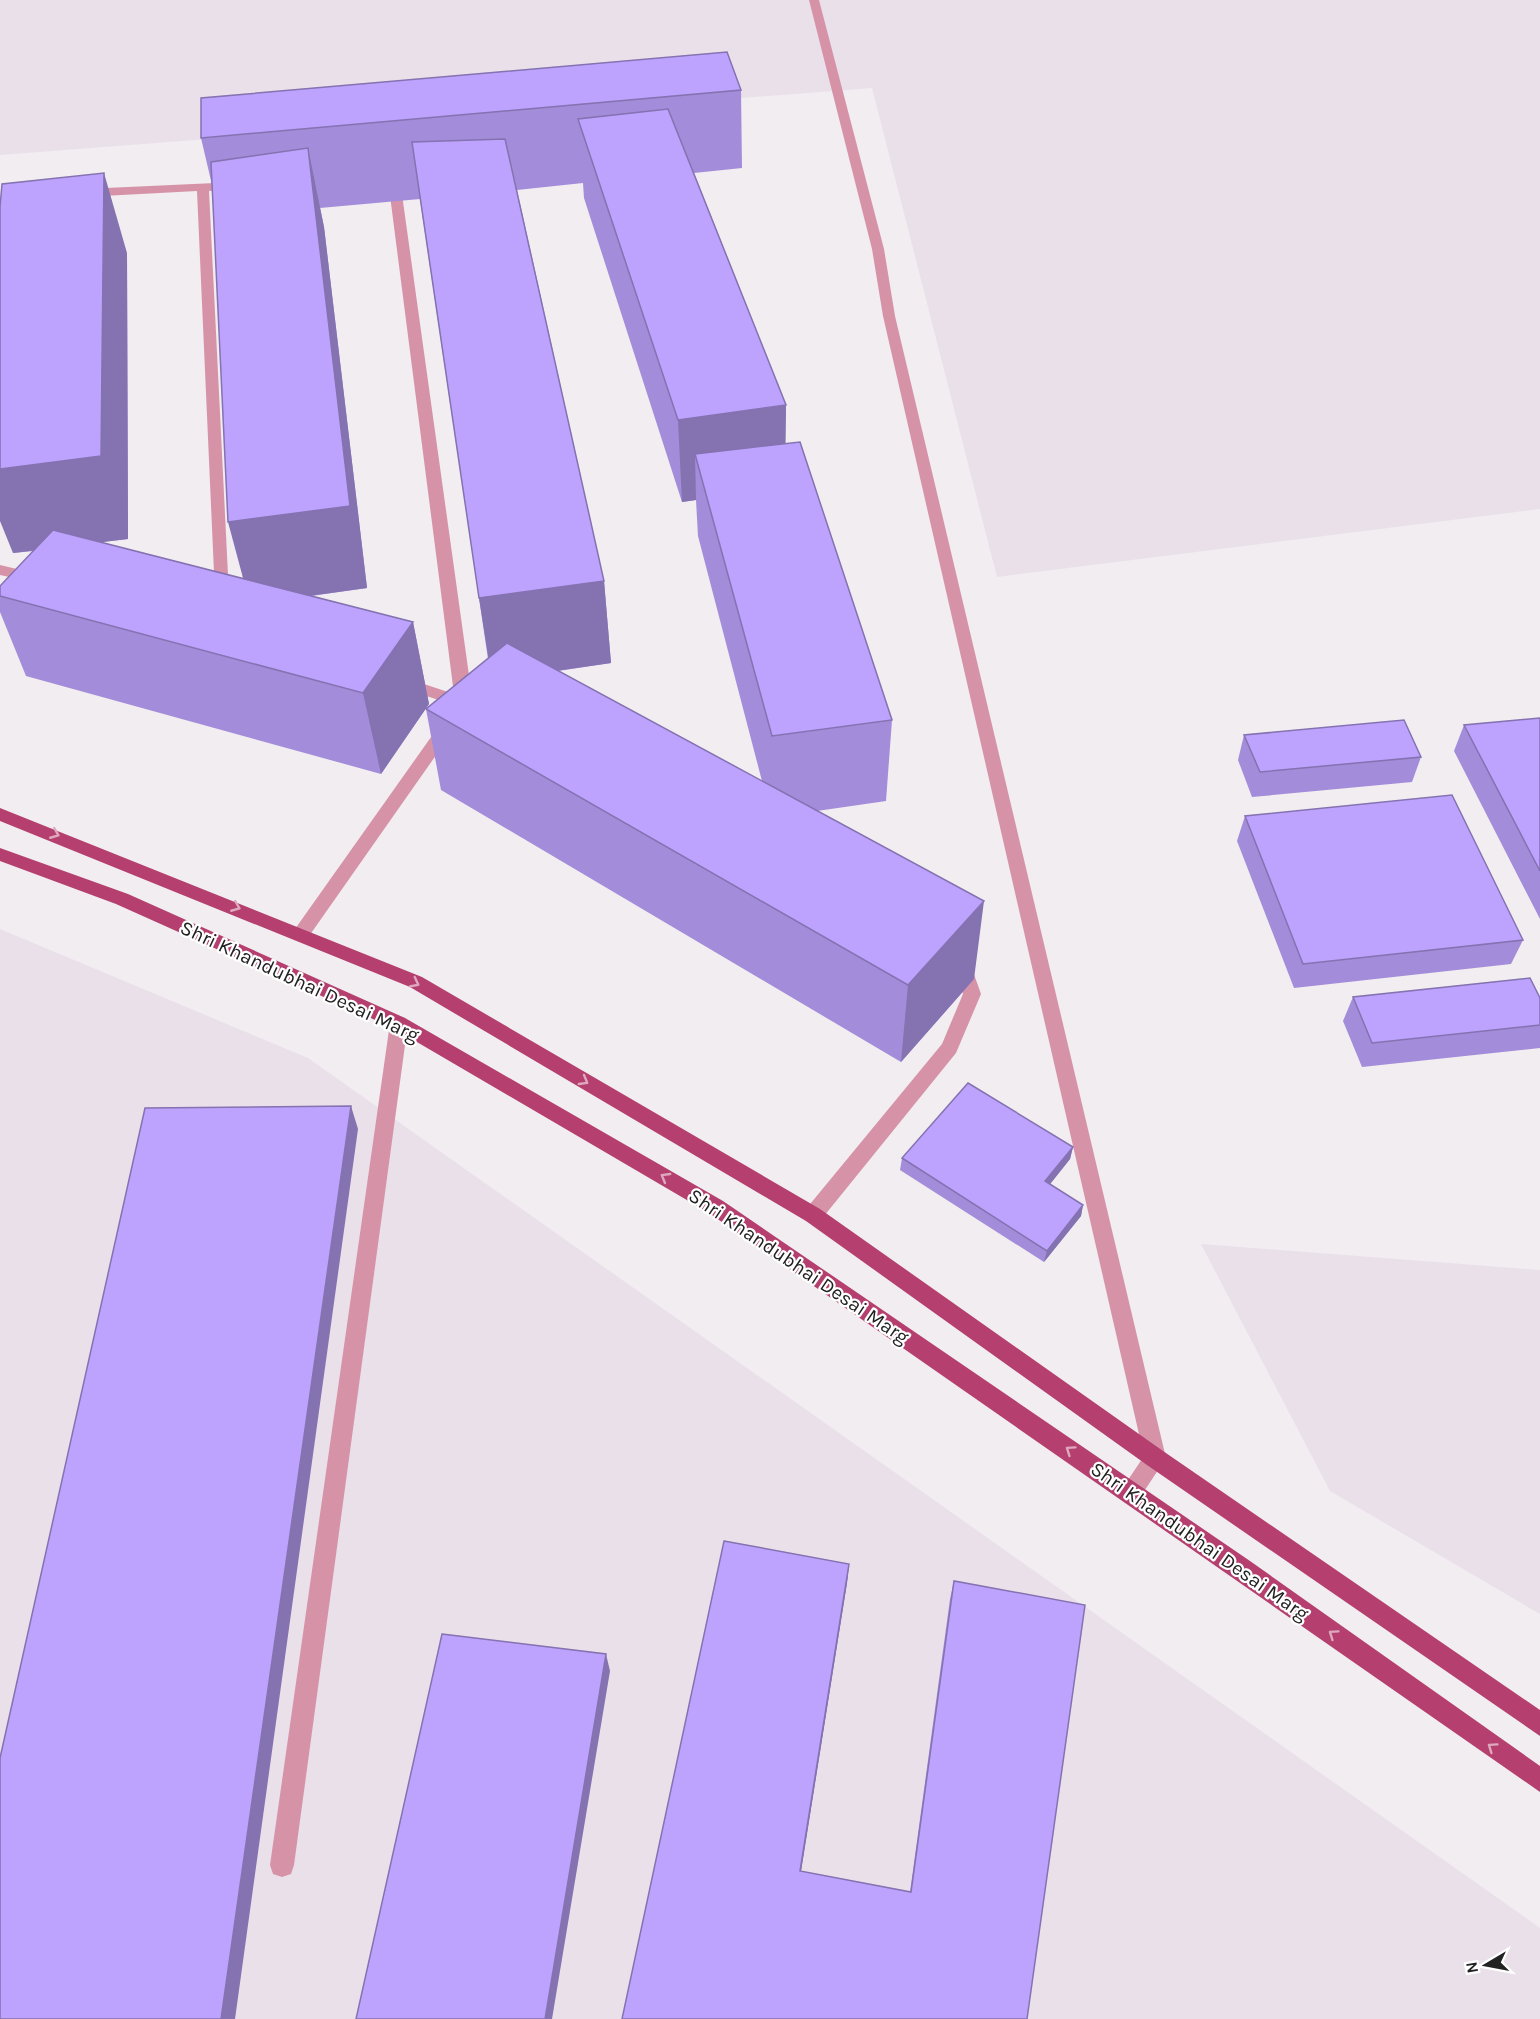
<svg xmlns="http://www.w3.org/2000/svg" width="1540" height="2019" viewBox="0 0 1540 2019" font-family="Karla,sans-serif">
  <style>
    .built { fill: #eae0ea }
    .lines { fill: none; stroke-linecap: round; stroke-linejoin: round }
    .minor { fill: #d693a8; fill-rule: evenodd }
    .major { fill: #b53f6e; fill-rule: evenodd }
    .wall { fill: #a38cda; fill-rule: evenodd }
    .shaded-wall { fill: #8472b1 }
    .building { fill: #bda3fd; stroke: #8472b1; stroke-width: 1.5 }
    .oneway { stroke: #dea9be }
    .labels { text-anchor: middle; stroke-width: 4.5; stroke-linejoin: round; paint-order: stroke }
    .street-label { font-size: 20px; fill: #232223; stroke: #fff }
  </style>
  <rect width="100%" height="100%" fill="#f1edf0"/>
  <!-- built -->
  <path class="built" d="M0 0H1540V509L997 577 872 88 0 155Z
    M0 929 308 1058 1540 1928V2019H0Z
    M1201 1244 1540 1270V1614L1330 1491Z"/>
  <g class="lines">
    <!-- minor -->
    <path class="minor" d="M809 0H819L884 249 895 316 1166 1458 1139 1499 1131 1502 1123 1499 1120 1492 1144 1456 883 316 872 249Z
      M394 176 400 180 473 704 465 709 397 686 395 682 403 677 454 694 388 180Z
      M237 182 243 186 241 189 209 191 229 595 222 600 215 595 197 191 84 197 78 193 84 189Z
      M0 565 42 575 44 578 37 583 0 575Z
      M447 721 455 727 453 731 307 939H295L292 934 295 929 441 723Z
      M961 956 967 958 970 963 981 994 956 1053 820 1221 813 1223 806 1221 803 1215 806 1209 942 1044 963 994 952 963 955 958Z
      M399 1016 405 1018 408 1023 294 1865 291 1874 282 1877 273 1874 270 1865 390 1023 393 1018Z"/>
    <!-- major -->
    <path class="major" d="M0 808 422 977 820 1209 1163 1451 1540 1710V1736L1147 1465 806 1221 410 987 0 821Z
      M0 848 128 894 405 1018 723 1201 1250 1561 1540 1766V1792L709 1213 393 1028 116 904 0 861Z"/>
  </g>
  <!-- wall -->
  <path class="wall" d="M741 90 742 168 694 173 786 405 785 444 892 720 886 801 817 811 974 979 901 1062 441 790 426 709 488 659 420 199 320 208 324 227 367 588 311 596 413 622 429 704 381 774 26 676 0 612V586L34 551 13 553 127 253 128 539 101 542 243 579 212 185 201 138ZM583 183 584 198 682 502 696 500 698 536 762 781 558 671 611 663 604 581 517 190Z
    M1540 718V919L1454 751 1464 725Z
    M1244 735 1421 757 1412 782 1252 797 1238 760Z
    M1245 816 1523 940 1511 964 1294 988 1237 841Z
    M1353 997 1540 998V1048L1362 1067 1343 1021Z
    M1073 1147 1070 1159 1050 1184 1083 1205 1081 1216 1044 1262 900 1170 902 1158Z
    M849 1564 847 1583 801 1871 910 1892 950 1599 954 1581 1027 2019H622Z"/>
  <!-- shaded-wall -->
  <path class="shaded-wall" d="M308 148 324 227 367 588 250 604 228 522Z
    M104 173 127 253 128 539 13 553 0 521V469Z
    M786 405 785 487 695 454 696 500 682 502 678 420Z
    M604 581 611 663 492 680 479 598Z
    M413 622 429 704 381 774 363 693Z
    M984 901 974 979 901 1062 908 985Z
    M351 1106 358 1129 235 2019H221Z
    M1073 1147 1070 1159 1043 1193 1045 1181Z
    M1083 1205 1081 1216 1044 1262 1047 1251Z
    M849 1564 847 1583 799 1884 800 1871Z
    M606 1654 610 1671 552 2019H545Z"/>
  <!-- building -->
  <path class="building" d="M727 52 741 90 201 138V98Z
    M668 109 786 405 678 420 578 119Z
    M505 139 604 581 479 598 412 142Z
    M308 148 350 506 228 522 211 162Z
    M104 173 101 456 0 469V207L2 184Z
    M800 442 892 720 772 736 695 454Z
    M53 530 413 622 363 693 0 596V586Z
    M507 643 984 901 908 985 426 709Z
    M1540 718V871L1464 725Z
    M1404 720 1421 757 1260 772 1244 735Z
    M1452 795 1523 940 1303 964 1245 816Z
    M1530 978 1540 998V1025L1372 1043 1353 997Z
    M968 1083 1073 1147 1045 1181 1083 1205 1047 1251 902 1158Z
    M351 1106 221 2019H0V1758L145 1108Z
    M724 1541 849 1564 800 1871 911 1892 954 1581 1085 1605 1027 2019H622Z
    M442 1634 606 1654 545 2019H356Z"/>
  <!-- one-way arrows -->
  <defs><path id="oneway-chevron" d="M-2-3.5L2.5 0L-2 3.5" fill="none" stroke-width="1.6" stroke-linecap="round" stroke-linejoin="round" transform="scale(1.5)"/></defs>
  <g class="oneway">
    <use href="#oneway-chevron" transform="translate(55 834) rotate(22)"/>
    <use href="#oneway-chevron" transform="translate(236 907) rotate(22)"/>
    <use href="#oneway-chevron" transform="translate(415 983) rotate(27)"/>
    <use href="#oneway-chevron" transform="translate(584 1081) rotate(30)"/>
    <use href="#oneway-chevron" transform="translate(665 1177) rotate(-150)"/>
    <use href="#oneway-chevron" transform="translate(1070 1450) rotate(-145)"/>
    <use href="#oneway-chevron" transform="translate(1333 1634) rotate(-145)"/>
    <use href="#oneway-chevron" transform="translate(1492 1747) rotate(-145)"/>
  </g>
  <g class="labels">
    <!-- street labels -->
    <g class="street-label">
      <text transform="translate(300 981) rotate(25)" y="7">Shri Khandubhai Desai Marg</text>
      <text transform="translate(799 1266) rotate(34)" y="7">Shri Khandubhai Desai Marg</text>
      <text transform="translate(1200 1541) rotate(35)" y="7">Shri Khandubhai Desai Marg</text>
    </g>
  </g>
  <!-- north arrow -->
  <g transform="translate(1486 1965) rotate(260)" stroke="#ffffff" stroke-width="4.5" paint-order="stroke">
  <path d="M0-4.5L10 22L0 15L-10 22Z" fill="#232223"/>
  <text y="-9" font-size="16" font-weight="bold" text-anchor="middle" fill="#232223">N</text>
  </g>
</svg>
